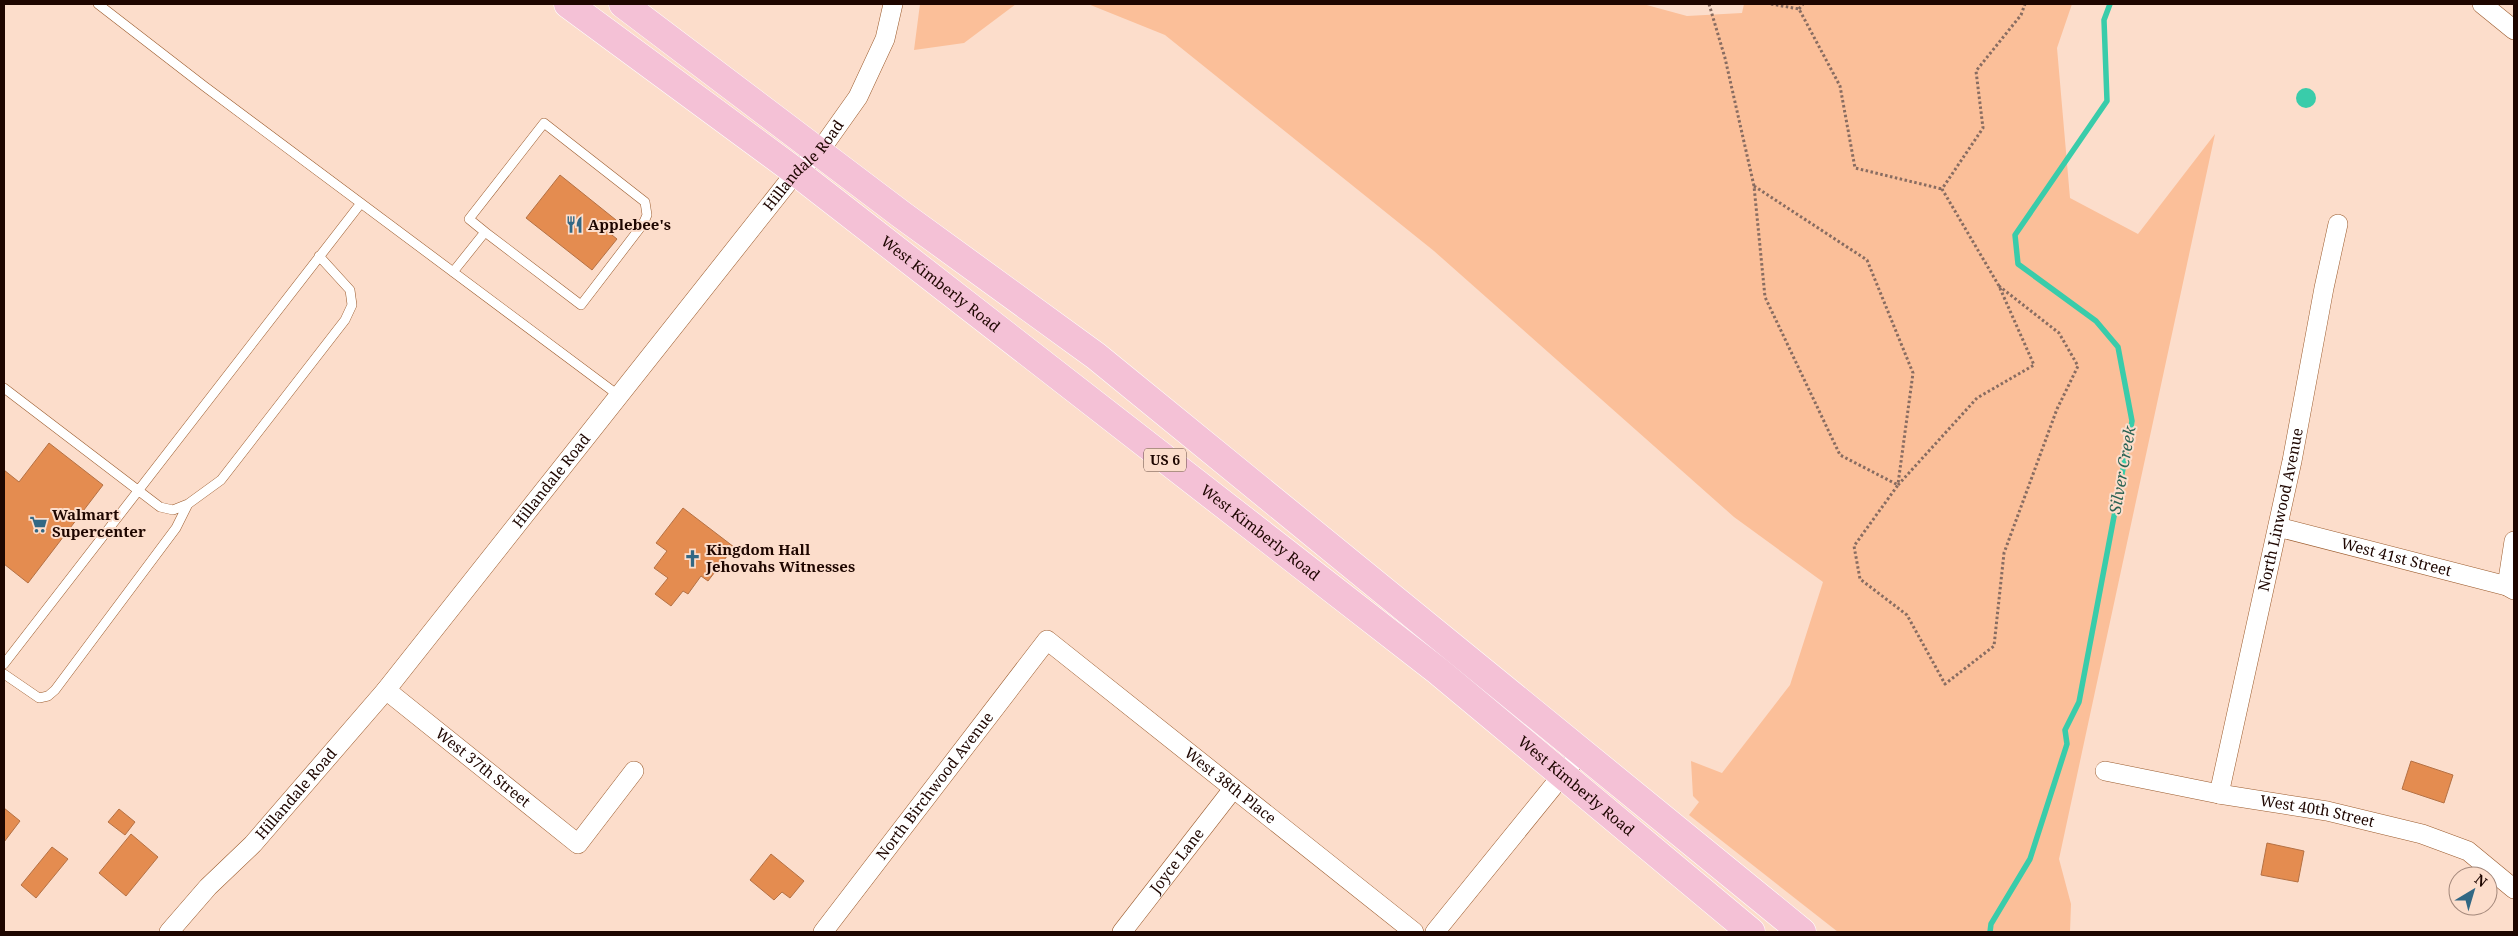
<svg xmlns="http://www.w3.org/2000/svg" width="2518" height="936" viewBox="0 0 2518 936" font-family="'Noto Serif',serif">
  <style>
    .green { fill: #fbbf99 }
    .water { fill: #39ccaa }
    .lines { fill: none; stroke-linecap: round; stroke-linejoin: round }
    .stream { stroke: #39ccaa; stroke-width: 5.5 }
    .building { fill: #e48c50; stroke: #b57144 }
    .service-casing { stroke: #9b5b2d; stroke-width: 10 }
    .minor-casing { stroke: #9b5b2d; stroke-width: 20 }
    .primary-casing { stroke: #fff; stroke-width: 29 }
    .path { stroke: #886c61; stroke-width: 3; stroke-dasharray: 2.5 2.5; stroke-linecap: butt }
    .service { stroke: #fff; stroke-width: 9 }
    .minor { stroke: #fff; stroke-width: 19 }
    .primary { stroke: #f4c1d6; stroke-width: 28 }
    .labels { text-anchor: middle; stroke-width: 4; stroke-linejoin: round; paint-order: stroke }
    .shield { fill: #fcddcb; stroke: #61463d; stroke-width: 1 }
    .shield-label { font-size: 14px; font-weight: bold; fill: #1e0600 }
    .street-label { font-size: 15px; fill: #1e0600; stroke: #fcddcb }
    .poi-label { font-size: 15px; font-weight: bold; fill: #1e0600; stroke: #fcddcb; text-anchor: start }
    .water-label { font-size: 16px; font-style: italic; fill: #2a6253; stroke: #fcddcb }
  </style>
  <rect width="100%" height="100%" fill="#fcddcb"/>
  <!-- green -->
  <path class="green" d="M920 4H1016L964 43 914 50Z
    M1088 4H1643L1687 16 1742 13 1744 4H2072L2057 48 2070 198 2138 234 2215 134 2059 859 2071 904 2070 932H1838L1689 815 1699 802 1693 796 1691 761 1722 773 1790 685 1823 582 1734 517 1434 251 1165 35Z"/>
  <!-- water -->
  <path class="water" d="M2296 98a10 10 0 1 1 20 0a10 10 0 1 1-20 0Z"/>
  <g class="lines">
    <!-- stream -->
    <path class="stream" d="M1990 932 1991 924 2030 859 2067 744 2065 730 2079 702 2132 421 2118 347 2096 321 2018 264 2015 235 2107 101 2104 20 2110 4"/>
  </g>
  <!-- building -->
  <path class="building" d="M560 175 616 220 607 231 617 239 592 270 526 218Z
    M49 443 103 485 28 583 4 564V470L19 482Z
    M683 508 734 547 708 581 701 576 688 594 683 591 671 606 655 594 668 578 654 568 667 551 656 543Z
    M2411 761 2453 775 2444 803 2402 789Z
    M4 808 20 821 4 842Z
    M119 809 135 822 125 835 108 822Z
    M131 834 158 857 126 896 99 873Z
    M2267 843 2304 851 2298 882 2261 875Z
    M52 847 68 859 36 898 21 885Z
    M771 854 804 881 790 898 782 892 774 900 750 880Z"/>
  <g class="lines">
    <defs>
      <path id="service" d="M98 4 204 86 618 395
        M453 272 485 232 581 305 643 224 647 215 645 202 544 123 469 219 485 232
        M4 388 160 507 173 510 188 504 221 480 345 320 352 305 350 290 319 256
        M4 664 361 203
        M4 674 39 698 48 696 55 690 176 528 188 504"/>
      <g id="minor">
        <path d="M2482 4 2514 30"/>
        <path id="s1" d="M2278 527 2507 586 2514 590"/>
        <path d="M2507 586 2514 541"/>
        <path id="s2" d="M386 690 578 844 634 771"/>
        <path id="s3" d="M2105 771 2219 794 2327 811 2422 834 2468 851 2514 889"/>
        <path id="s4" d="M2219 794 2292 461 2324 288 2338 224"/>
        <path id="s5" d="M169 932 208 887 253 844 386 690 796 172 819 152 858 97 885 39 893 4"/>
        <path id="s6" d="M823 932 1047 640 1414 932"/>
        <path id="s7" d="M1122 932 1233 789"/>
        <path d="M1435 932 1581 752"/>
      </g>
      <g id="primary">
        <path id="s8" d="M568 4 796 172 1438 671 1751 932"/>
        <path d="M623 4 902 215 1096 356 1802 932"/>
      </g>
    </defs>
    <!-- service casing -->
    <use href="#service" class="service-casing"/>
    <!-- minor casing -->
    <use href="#minor" class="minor-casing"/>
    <!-- primary casing -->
    <use href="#primary" class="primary-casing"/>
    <!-- path -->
    <path class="path" d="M1709 4 1725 58 1754 186 1765 297 1840 455 1898 485 1854 546 1860 579 1907 615 1945 684 1994 646 2004 553 2057 409 2078 366 2059 333 1999 286
      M1771 4 1799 9 1840 86 1855 168 1942 189
      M1799 9 1803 4
      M1754 186 1867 260 1913 373 1898 484
      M1898 485 1977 398 2034 365 1999 286 1942 189 1983 128 1976 71 2021 15 2025 4"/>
    <!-- service -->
    <use href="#service" class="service"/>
    <!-- minor -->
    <use href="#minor" class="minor"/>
    <!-- primary -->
    <use href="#primary" class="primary"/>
  </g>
  <!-- icons -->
  <defs>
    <symbol id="restaurant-bare" viewBox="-9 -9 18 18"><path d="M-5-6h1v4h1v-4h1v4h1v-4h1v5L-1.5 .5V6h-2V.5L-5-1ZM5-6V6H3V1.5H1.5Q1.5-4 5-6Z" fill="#326884" stroke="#fcddcb" stroke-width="2.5" paint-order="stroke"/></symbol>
    <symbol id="supermarket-bare" viewBox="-9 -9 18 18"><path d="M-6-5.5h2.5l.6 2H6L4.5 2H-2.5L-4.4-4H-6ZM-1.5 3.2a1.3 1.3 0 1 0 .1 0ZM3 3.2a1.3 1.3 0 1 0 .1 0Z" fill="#326884" stroke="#fcddcb" stroke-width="2.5" paint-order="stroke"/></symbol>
    <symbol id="church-bare" viewBox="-9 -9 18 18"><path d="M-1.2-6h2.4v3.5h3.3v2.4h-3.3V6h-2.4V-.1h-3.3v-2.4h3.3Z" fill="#326884" stroke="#fcddcb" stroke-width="2.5" paint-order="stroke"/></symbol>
  </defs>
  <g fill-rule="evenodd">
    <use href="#restaurant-bare" x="562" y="212" width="25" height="25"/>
    <use href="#supermarket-bare" x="26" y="512" width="25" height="25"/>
    <use href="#church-bare" x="680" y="546" width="25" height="25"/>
  </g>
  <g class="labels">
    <!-- shield labels -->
    <rect class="shield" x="1144" y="448.5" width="42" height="23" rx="4"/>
    <g class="shield-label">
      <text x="1165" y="465">US 6</text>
    </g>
    <!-- street labels -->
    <g class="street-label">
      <text dy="5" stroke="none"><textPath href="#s5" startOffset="996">Hillandale Road</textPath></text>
      <text dy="5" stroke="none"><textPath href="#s8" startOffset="466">West Kimberly Road</textPath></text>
      <text dy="5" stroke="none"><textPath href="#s5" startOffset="592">Hillandale Road</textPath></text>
      <text dy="5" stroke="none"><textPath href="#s4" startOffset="291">North Linwood Avenue</textPath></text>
      <text dy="5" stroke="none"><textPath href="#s8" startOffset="871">West Kimberly Road</textPath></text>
      <text dy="5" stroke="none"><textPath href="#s1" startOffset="122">West 41st Street</textPath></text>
      <text dy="5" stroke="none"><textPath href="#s2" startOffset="124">West 37th Street</textPath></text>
      <text dy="5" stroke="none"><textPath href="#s6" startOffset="184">North Birchwood Avenue</textPath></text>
      <text dy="5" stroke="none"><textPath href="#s8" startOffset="1276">West Kimberly Road</textPath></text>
      <text dy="5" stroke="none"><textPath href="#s6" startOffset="602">West 38th Place</textPath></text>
      <text dy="5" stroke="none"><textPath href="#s5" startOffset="188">Hillandale Road</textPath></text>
      <text dy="5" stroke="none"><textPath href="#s3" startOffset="216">West 40th Street</textPath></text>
      <text dy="5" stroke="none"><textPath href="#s7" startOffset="90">Joyce Lane</textPath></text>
    </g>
    <!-- poi labels -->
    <g class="poi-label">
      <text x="588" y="230">Applebee's</text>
      <text x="52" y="520">Walmart<tspan x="52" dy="17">Supercenter</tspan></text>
      <text x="706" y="555">Kingdom Hall<tspan x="706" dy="17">Jehovahs Witnesses</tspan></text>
    </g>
    <!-- water labels -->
    <g class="water-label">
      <text transform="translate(2122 470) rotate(-80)" y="6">Silver Creek</text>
    </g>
  </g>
  <!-- border -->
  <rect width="2518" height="936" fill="none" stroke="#1e0600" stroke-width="10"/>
  <!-- north arrow -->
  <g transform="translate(2473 891) rotate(38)"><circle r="24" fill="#fcddcb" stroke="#a3877a"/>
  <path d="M0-4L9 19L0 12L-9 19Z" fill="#326884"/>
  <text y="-8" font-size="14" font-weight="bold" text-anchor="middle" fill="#1e0600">N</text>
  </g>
</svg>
